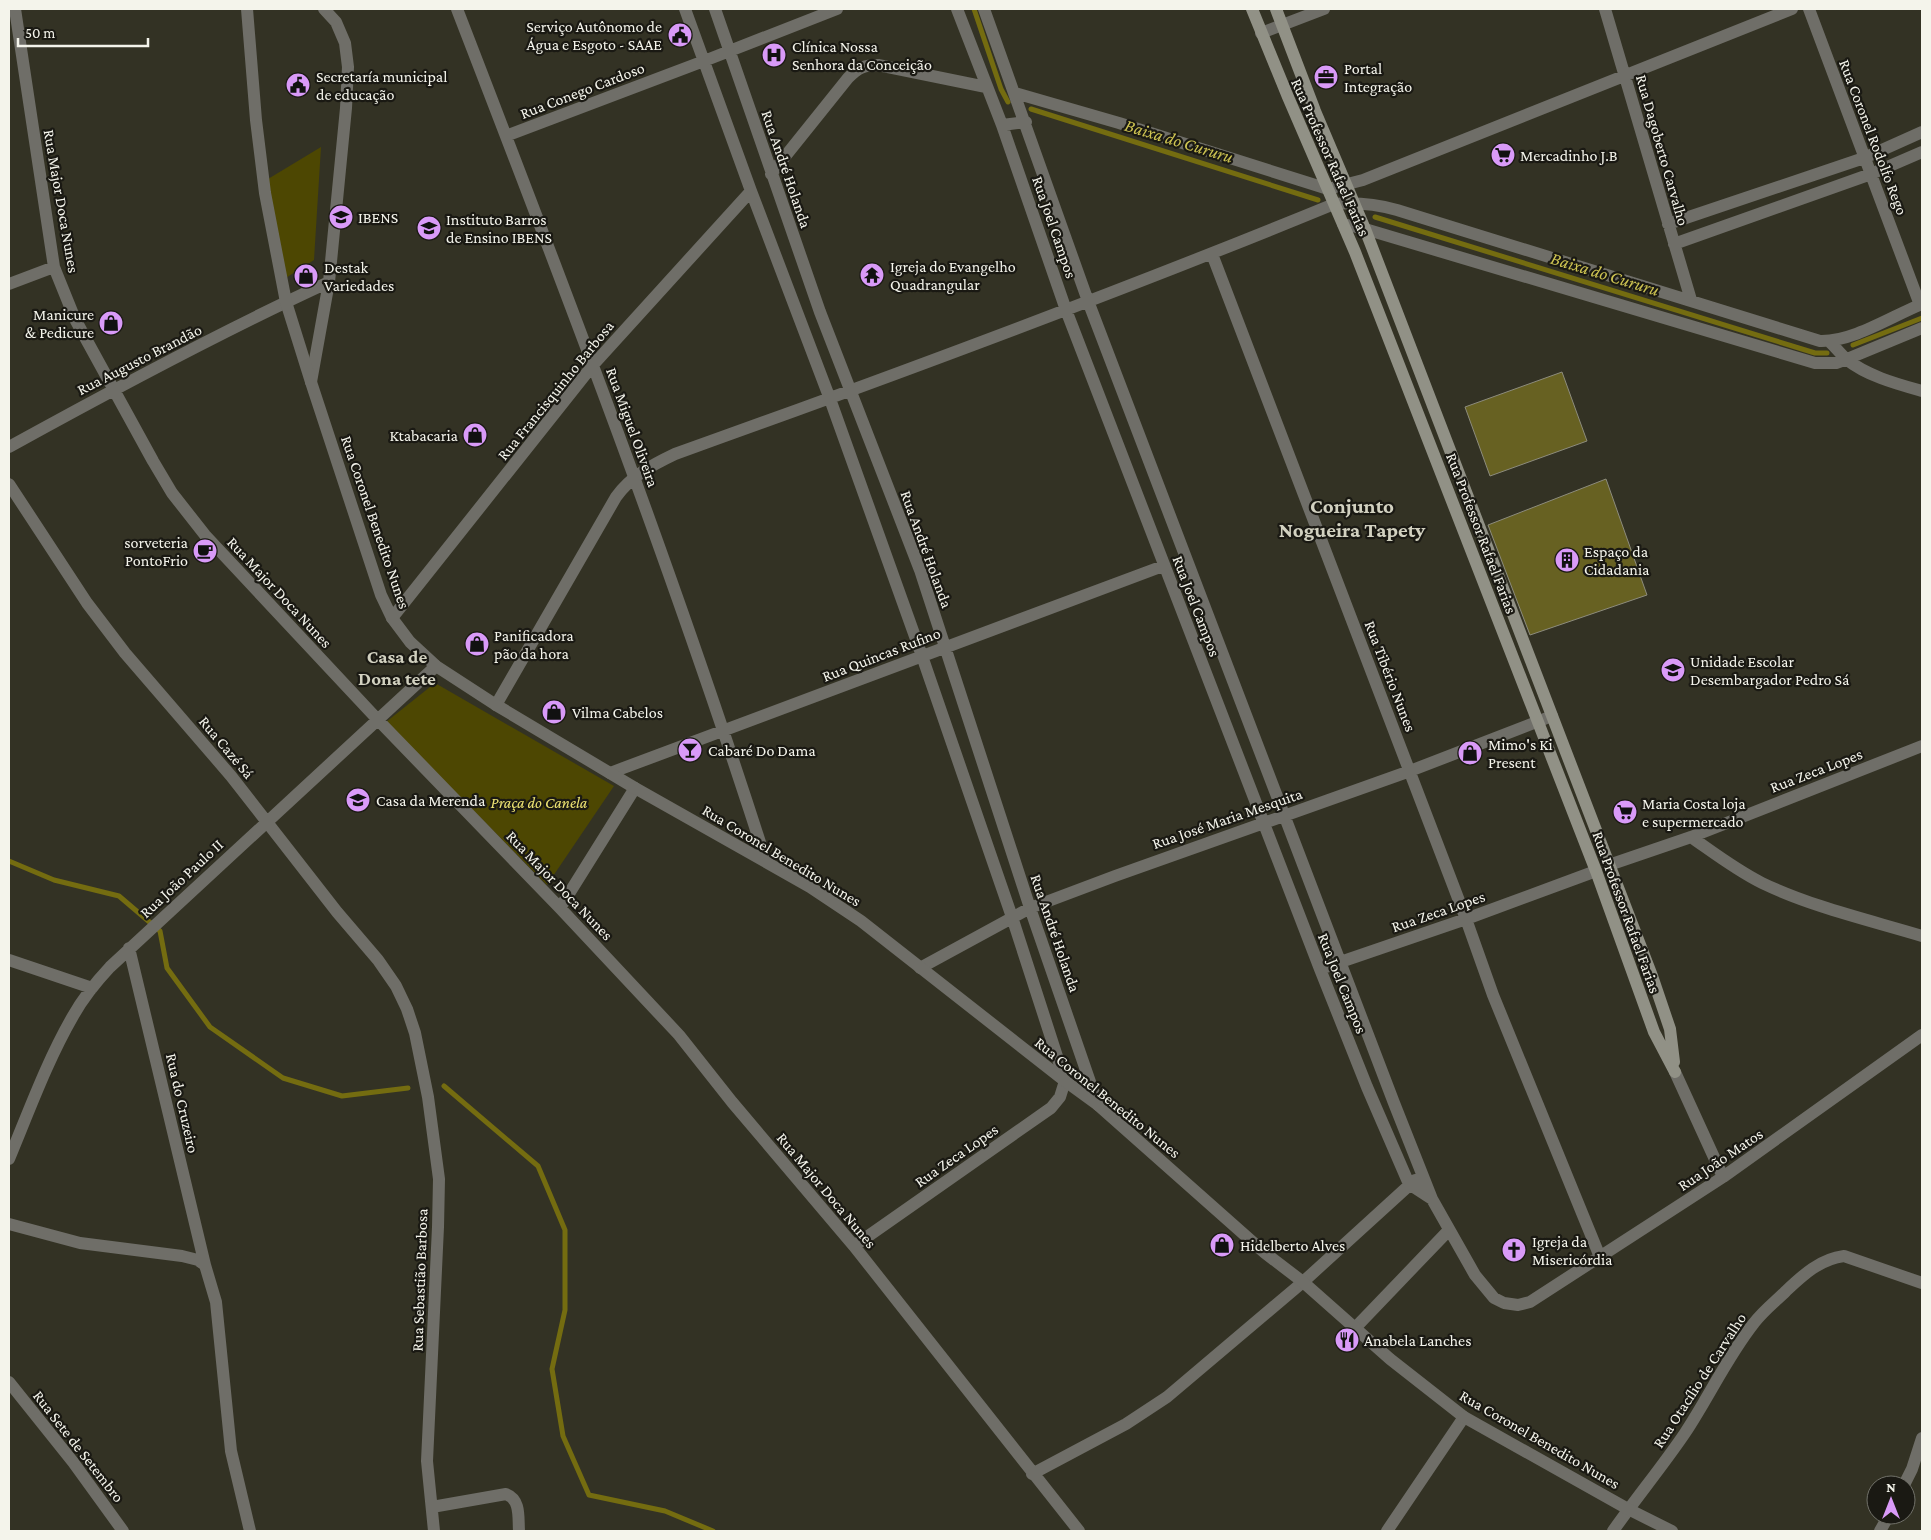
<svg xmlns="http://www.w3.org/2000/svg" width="1931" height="1540" viewBox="0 0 1931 1540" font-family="'Crimson Pro',serif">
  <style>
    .green { fill: #4d4702 }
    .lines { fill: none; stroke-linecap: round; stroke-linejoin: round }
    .stream { stroke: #746c10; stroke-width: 5 }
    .building { fill: #676122; stroke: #8d8c7d }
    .minor { stroke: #6f6e68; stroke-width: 12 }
    .tertiary { stroke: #6f6e68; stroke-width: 12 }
    .secondary { stroke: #919186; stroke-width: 12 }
    .labels { text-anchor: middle; stroke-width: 4.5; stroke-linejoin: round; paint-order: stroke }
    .poi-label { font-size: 16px; fill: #f4f4eb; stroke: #1a1913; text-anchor: start }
    .street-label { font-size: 16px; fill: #f4f4eb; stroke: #1a1913 }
    .park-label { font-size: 16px; font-style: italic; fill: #ede372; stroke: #1a1913 }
    .water-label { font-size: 18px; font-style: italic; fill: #cec452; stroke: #1a1913 }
    .quarter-label { font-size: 19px; font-weight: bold; fill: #d2d1c0; stroke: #1a1913 }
    .district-label { font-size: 21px; font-weight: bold; fill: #d2d1c0; stroke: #1a1913 }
  </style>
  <rect width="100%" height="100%" fill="#333224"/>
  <!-- green -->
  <path class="green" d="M321 147 314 260 281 281 268 179Z
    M435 683 614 786 547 885 386 722Z"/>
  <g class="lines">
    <!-- stream -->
    <path class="stream" d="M974 9 1001 89 1008 102
      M1031 109 1318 200
      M1375 217 1815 353H1827
      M1853 345 1922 318
      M9 861 54 880 119 896 160 931 167 968 210 1027 283 1078 342 1096 408 1088
      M444 1086 538 1166 565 1230V1310L552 1369 563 1436 589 1495 665 1511 713 1531"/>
  </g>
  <!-- building -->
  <path class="building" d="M1562 372 1587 441 1490 476 1465 407Z
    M1606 479 1647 595 1530 635 1488 525Z"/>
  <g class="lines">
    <!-- minor -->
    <path class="minor" d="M15 9 54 267 75 319 153 461 172 493 205 535 378 720 560 908 679 1035 732 1102 854 1246 1079 1531
      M457 9C566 291 674 573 766 861
      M685 9 751 191 830 399 922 656 1012 917 1065 1081 1060 1097 1051 1108 854 1246
      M715 9 820 312 920 570 1030 908 1098 1105
      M957 9 1002 125 1066 310 1320 969 1367 1087 1409 1184 1432 1199
      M984 9 1088 301 1394 1103 1432 1199 1475 1275 1494 1298 1504 1303 1518 1305 1530 1302 1723 1177 1922 1035
      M1605 9 1691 300
      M1809 9 1920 305
      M1261 33 1324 9
      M1015 93 1119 123 1328 189 1363 180 1792 9
      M1002 125 1026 122
      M506 136 704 61 837 9
      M771 174 848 78C858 68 864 65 878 65L986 87
      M1343 224 1365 229 1815 363H1836L1847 359 1922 328
      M1668 224 1864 158 1922 132
      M1674 244 1871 174 1922 152
      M1212 254 1466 919 1493 995 1600 1257
      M9 284 54 267
      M1829 341C1835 347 1840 353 1846 359 1867 376 1897 384 1922 391
      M311 382 329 282 346 108 348 67 345 43 336 22 324 9
      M9 447C114 389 220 332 329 282
      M9 484 87 603 125 653 231 776 337 912 378 960 396 986 407 1009 415 1033 428 1097 439 1179 438 1227 427 1461 434 1531
      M392 618 593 365 751 191
      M496 705 616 497C631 476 652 465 675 454 896 375 1117 293 1334 204 1357 202 1375 204 1397 210L1820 341C1853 342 1892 316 1922 304
      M610 773 1163 566
      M1691 837C1714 853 1736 870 1762 883 1812 907 1869 920 1922 936
      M1609 865 1691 837 1922 746
      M560 908 635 788
      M129 948 205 1265
      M9 960 92 988
      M920 968 1030 908 1115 876 1410 771 1552 716
      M1320 969 1466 919 1596 871
      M1675 1072 1723 1177
      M9 1159C29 1111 47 1061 73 1016 83 998 96 982 110 967L436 666
      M9 1224 80 1243 182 1256 198 1260 205 1265 216 1302 231 1451 250 1531
      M1356 1327 1449 1230
      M9 1382 73 1462 123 1531
      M1032 1474 1126 1424 1167 1397 1303 1282 1415 1180
      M1904 1485 1912 1469 1922 1438
      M432 1507 506 1494C521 1500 518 1517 519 1531
      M1387 1531 1464 1417
      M1613 1531C1636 1498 1662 1467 1685 1433 1709 1397 1727 1357 1754 1323 1763 1311 1776 1301 1786 1291 1803 1275 1820 1259 1844 1256L1922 1283
      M1880 1531 1889 1515"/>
    <!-- tertiary -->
    <path class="tertiary" d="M247 9 256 120 265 193 286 302 311 382 381 595 392 618 410 642 436 666 496 705 635 788 810 887 861 921 1065 1081 1098 1105 1265 1253 1303 1282 1390 1359 1464 1417 1628 1509 1672 1531"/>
    <!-- secondary -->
    <path class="secondary" d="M1252 9 1288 97 1355 252 1596 871 1654 1032 1675 1072
      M1276 9 1315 111 1365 229 1652 976 1670 1029 1674 1062"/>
  </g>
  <!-- icons -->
  <defs>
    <symbol id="civic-disc" viewBox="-11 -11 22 22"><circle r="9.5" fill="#d99af8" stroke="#1a1913"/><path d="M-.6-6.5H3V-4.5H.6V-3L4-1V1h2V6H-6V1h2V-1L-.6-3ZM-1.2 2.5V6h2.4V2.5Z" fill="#111"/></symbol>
    <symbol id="hospital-disc" viewBox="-11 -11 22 22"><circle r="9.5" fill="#d99af8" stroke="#1a1913"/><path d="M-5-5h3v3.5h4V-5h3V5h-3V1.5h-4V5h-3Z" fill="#111"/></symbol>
    <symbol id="office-disc" viewBox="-11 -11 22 22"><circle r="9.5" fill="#d99af8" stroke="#1a1913"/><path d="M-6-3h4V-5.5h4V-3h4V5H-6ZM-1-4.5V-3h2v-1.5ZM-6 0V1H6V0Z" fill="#111"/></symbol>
    <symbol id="supermarket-disc" viewBox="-11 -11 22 22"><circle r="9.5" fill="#d99af8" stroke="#1a1913"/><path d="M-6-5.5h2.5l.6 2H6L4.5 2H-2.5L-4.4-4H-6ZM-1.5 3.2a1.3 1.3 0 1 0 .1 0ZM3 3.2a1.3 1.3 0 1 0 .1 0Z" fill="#111"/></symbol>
    <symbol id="school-disc" viewBox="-11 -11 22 22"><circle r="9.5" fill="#d99af8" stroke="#1a1913"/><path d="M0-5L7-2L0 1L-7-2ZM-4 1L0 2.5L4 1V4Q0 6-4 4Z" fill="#111"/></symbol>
    <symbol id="temple-disc" viewBox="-11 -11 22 22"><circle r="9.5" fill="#d99af8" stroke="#1a1913"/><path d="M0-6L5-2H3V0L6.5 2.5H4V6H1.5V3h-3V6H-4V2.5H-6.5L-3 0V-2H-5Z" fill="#111"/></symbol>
    <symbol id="shop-disc" viewBox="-11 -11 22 22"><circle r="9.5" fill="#d99af8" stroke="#1a1913"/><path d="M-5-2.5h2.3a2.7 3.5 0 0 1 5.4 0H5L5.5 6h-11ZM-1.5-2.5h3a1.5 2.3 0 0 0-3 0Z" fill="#111"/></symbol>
    <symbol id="cafe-disc" viewBox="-11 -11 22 22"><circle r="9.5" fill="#d99af8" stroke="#1a1913"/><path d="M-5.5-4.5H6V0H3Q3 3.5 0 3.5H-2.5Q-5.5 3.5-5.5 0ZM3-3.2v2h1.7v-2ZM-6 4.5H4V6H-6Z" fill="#111"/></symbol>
    <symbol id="building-disc" viewBox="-11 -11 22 22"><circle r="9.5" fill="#d99af8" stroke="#1a1913"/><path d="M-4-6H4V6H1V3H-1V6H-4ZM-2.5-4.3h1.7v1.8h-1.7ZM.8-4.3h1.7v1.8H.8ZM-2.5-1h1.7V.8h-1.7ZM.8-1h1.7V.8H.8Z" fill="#111"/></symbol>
    <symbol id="bar-disc" viewBox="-11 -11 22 22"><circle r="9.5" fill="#d99af8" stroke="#1a1913"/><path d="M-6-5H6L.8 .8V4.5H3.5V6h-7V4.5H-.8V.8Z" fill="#111"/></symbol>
    <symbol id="church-disc" viewBox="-11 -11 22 22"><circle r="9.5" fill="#d99af8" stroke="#1a1913"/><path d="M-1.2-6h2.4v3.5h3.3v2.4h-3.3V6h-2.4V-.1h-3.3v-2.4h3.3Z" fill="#111"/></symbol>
    <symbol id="restaurant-disc" viewBox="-11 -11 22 22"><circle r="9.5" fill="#d99af8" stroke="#1a1913"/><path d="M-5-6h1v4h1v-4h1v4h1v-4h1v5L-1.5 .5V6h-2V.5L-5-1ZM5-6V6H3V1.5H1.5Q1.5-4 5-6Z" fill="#111"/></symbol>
  </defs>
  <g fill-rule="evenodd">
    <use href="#civic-disc" x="666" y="21" width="28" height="28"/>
    <use href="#hospital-disc" x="760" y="41" width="28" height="28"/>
    <use href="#office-disc" x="1312" y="63" width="28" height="28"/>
    <use href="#civic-disc" x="284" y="71" width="28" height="28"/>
    <use href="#supermarket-disc" x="1489" y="141" width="28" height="28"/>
    <use href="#school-disc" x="327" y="203" width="28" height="28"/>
    <use href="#school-disc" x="415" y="214" width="28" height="28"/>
    <use href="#temple-disc" x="858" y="261" width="28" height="28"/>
    <use href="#shop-disc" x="292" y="262" width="28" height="28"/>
    <use href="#shop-disc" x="97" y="309" width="28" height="28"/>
    <use href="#shop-disc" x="461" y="421" width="28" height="28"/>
    <use href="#cafe-disc" x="191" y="537" width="28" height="28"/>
    <use href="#building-disc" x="1553" y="546" width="28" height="28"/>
    <use href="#shop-disc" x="463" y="630" width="28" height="28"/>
    <use href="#school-disc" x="1659" y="656" width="28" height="28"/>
    <use href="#shop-disc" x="540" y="698" width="28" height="28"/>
    <use href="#bar-disc" x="676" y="736" width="28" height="28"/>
    <use href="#shop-disc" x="1456" y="739" width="28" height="28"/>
    <use href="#school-disc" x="344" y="786" width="28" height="28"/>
    <use href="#supermarket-disc" x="1611" y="798" width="28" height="28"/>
    <use href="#shop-disc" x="1208" y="1231" width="28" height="28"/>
    <use href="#church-disc" x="1500" y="1236" width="28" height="28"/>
    <use href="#restaurant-disc" x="1333" y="1326" width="28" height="28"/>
  </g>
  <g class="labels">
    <!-- poi labels -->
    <g class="poi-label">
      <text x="662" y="32" text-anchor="end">Serviço Autônomo de<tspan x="662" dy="18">Água e Esgoto - SAAE</tspan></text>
      <text x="792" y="52">Clínica Nossa<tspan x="792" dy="18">Senhora da Conceição</tspan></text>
      <text x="1344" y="74">Portal<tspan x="1344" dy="18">Integração</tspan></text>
      <text x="316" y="82">Secretaría municipal<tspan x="316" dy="18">de educação</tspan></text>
      <text x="1520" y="161">Mercadinho J.B</text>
      <text x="358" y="223">IBENS</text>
      <text x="446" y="225">Instituto Barros<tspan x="446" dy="18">de Ensino IBENS</tspan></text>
      <text x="890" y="272">Igreja do Evangelho<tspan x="890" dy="18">Quadrangular</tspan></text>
      <text x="324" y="273">Destak<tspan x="324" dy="18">Variedades</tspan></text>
      <text x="94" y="320" text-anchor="end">Manicure<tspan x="94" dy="18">&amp; Pedicure</tspan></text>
      <text x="458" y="441" text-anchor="end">Ktabacaria</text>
      <text x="188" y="548" text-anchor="end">sorveteria<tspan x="188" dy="18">PontoFrio</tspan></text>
      <text x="1584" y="557">Espaço da<tspan x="1584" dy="18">Cidadania</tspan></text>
      <text x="494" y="641">Panificadora<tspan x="494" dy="18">pão da hora</tspan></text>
      <text x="1690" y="667">Unidade Escolar<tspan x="1690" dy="18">Desembargador Pedro Sá</tspan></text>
      <text x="572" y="718">Vilma Cabelos</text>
      <text x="1488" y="750">Mimo's Ki<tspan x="1488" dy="18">Present</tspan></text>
      <text x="708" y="756">Cabaré Do Dama</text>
      <text x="376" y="806">Casa da Merenda</text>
      <text x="1642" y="809">Maria Costa loja<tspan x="1642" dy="18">e supermercado</tspan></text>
      <text x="1532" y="1247">Igreja da<tspan x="1532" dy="18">Misericórdia</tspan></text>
      <text x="1240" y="1251">Hidelberto Alves</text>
      <text x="1364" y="1346">Anabela Lanches</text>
    </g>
    <!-- street labels -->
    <g class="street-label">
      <text transform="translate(582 90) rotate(-21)" y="6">Rua Conego Cardoso</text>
      <text transform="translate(1874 137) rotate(69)" y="6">Rua Coronel Rodolfo Rego</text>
      <text transform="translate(1663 150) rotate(74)" y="6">Rua Dagoberto Carvalho</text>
      <text transform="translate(1331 157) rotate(66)" y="6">Rua Professor Rafael Farias</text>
      <text transform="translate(787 169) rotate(71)" y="6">Rua André Holanda</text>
      <text transform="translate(62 201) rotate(80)" y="6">Rua Major Doca Nunes</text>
      <text transform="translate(1055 227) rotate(71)" y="6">Rua Joel Campos</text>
      <text transform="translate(139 359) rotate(-27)" y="6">Rua Augusto Brandão</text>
      <text transform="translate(555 390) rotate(-51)" y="6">Rua Francisquinho Barbosa</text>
      <text transform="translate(633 427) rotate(70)" y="6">Rua Miguel Oliveira</text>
      <text transform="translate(376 522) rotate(71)" y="6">Rua Coronel Benedito Nunes</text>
      <text transform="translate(1482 533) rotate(69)" y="6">Rua Professor Rafael Farias</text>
      <text transform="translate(927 549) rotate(70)" y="6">Rua André Holanda</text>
      <text transform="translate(280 592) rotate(47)" y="6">Rua Major Doca Nunes</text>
      <text transform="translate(1197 606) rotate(69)" y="6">Rua Joel Campos</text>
      <text transform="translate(881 654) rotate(-21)" y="6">Rua Quincas Rufino</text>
      <text transform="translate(1391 676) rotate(69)" y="6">Rua Tibério Nunes</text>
      <text transform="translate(227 747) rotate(50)" y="6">Rua Cazé Sá</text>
      <text transform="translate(1816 770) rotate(-21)" y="6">Rua Zeca Lopes</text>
      <text transform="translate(1227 818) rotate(-19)" y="6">Rua José Maria Mesquita</text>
      <text transform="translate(782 855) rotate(31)" y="6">Rua Coronel Benedito Nunes</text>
      <text transform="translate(181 878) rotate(-43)" y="6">Rua João Paulo II</text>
      <text transform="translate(560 885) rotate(46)" y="6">Rua Major Doca Nunes</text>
      <text transform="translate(1438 911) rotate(-19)" y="6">Rua Zeca Lopes</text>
      <text transform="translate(1627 912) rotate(70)" y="6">Rua Professor Rafael Farias</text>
      <text transform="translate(1056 933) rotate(71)" y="6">Rua André Holanda</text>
      <text transform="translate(1343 983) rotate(68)" y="6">Rua Joel Campos</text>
      <text transform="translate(1108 1097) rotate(39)" y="6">Rua Coronel Benedito Nunes</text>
      <text transform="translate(183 1103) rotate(77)" y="6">Rua do Cruzeiro</text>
      <text transform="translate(956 1155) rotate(-35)" y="6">Rua Zeca Lopes</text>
      <text transform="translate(1720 1159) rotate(-34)" y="6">Rua João Matos</text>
      <text transform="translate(827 1190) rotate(50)" y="6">Rua Major Doca Nunes</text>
      <text transform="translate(419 1280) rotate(-88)" y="6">Rua Sebastião Barbosa</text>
      <text transform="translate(1699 1380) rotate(-57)" y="6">Rua Otacílio de Carvalho</text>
      <text transform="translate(1540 1439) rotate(30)" y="6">Rua Coronel Benedito Nunes</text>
      <text transform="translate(79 1446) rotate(52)" y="6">Rua Sete de Setembro</text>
    </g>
    <!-- park labels -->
    <g class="park-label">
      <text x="539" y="808">Praça do Canela</text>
    </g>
    <!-- water labels -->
    <g class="water-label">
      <text transform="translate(1179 141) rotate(17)" y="6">Baixa do Cururu</text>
      <text transform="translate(1605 274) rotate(17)" y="6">Baixa do Cururu</text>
    </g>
    <!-- quarter labels -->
    <g class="quarter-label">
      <text x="397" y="663">Casa de<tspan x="397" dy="22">Dona tete</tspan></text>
    </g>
    <!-- district labels -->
    <g class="district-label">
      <text x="1352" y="513">Conjunto<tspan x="1352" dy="24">Nogueira Tapety</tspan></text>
    </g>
  </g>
  <!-- border -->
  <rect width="1931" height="1540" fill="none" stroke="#f4f4eb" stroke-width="20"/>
  <!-- north arrow -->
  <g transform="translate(1891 1500)"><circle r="24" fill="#1a1913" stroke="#717169"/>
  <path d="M0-4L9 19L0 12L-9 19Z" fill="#d99af8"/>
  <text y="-8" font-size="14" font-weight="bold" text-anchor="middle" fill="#f4f4eb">N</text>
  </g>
  <!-- scale -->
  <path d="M18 38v8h130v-8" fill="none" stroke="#f4f4eb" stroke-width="2.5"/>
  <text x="25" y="38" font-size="15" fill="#f4f4eb" stroke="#1a1913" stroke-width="4" paint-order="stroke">50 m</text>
</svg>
